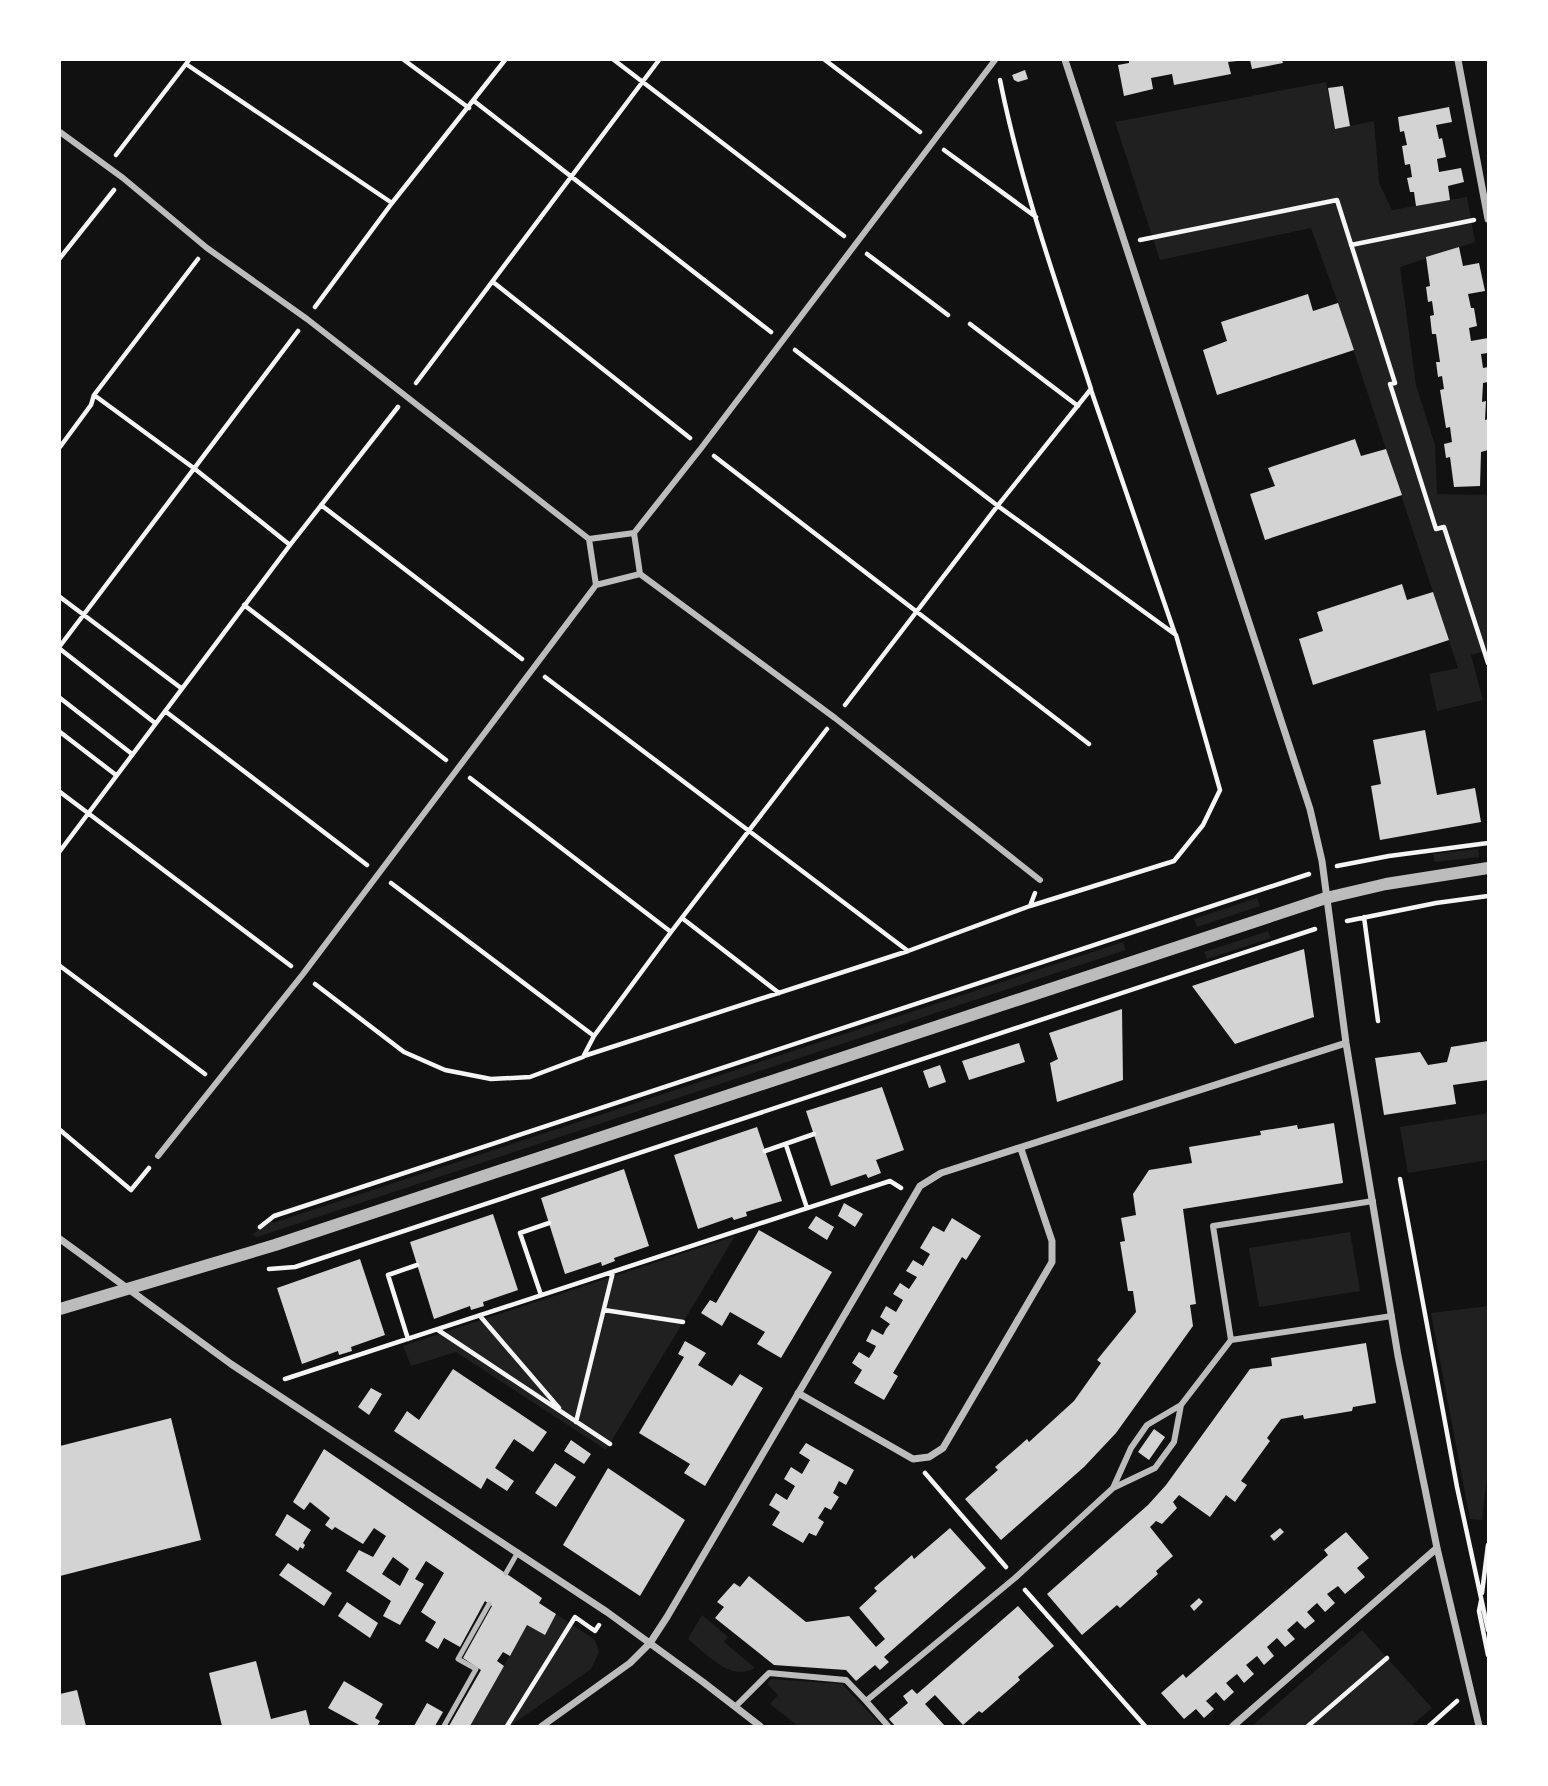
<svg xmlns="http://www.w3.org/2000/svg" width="1548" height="1786" viewBox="0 0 1548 1786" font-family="Arial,sans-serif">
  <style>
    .green { fill: #202020 }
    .building { fill: #d3d3d3; fill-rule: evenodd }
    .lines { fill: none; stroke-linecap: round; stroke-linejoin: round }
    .path { stroke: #f5f5f5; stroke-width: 4.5 }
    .service { stroke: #bcbcbc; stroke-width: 5 }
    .pedestrian { stroke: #bcbcbc; stroke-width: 6 }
    .minor { stroke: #bcbcbc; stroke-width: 7 }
    .tertiary { stroke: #bcbcbc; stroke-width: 12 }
  </style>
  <rect width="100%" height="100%" fill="#111"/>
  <!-- green -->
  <path class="green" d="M1326 82 1335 129 1374 121 1379 183 1392 210 1467 197 1475 242 1400 267 1416 385 1435 445 1437 494 1488 495V650L1471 655 1483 700 1437 711 1429 674 1458 668 1338 303 1311 228 1160 260 1115 122Z
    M1478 849 1479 857 1435 862 1433 854Z
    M1257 898 1260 906 1197 927 1194 919Z
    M1268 931 1271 938 1207 959 1204 952Z
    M1123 942 1126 950 257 1237 252 1235 272 1220 273 1223Z
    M1488 1113V1160L1408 1173 1400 1127Z
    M1350 1232 1360 1291 1259 1307 1249 1248Z
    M735 1236 606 1450 456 1352 411 1366 403 1346Z
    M1488 1306V1468L1482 1520 1470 1519 1431 1313Z
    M556 1614 595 1640 599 1652 591 1669 510 1726H470L527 1625 545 1634Z
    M702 1615 728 1637 724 1642 755 1668C731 1683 706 1653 688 1639Z
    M1362 1630 1432 1708 1411 1726H1252Z
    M771 1679 842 1684 882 1726H798L770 1704 778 1695 767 1684Z"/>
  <!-- building -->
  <path class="building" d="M1129 60H1237V61L1228 62 1231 74 1174 85 1172 74 1151 78 1153 89 1124 96 1118 65 1129 63Z
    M1250 60H1282L1283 63 1252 69Z
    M1025 70 1028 79 1018 82 1014 80 1012 75Z
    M1343 86 1350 126 1335 129 1328 88Z
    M1449 107 1452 122 1436 125 1439 139 1442 138 1446 157 1437 159 1439 172 1461 168 1464 182 1448 186 1450 200 1416 206 1414 192H1410L1407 178 1412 177 1410 164 1405 165 1402 146 1407 145 1404 131 1400 132 1398 117Z
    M1459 247 1463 266 1479 263 1485 291 1468 294 1471 308H1474L1477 326 1469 328 1471 341 1488 338V353L1481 354 1483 368 1488 367V382L1483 383 1482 402 1486 401 1485 420 1488 419V450L1481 452 1480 486 1454 487 1450 457 1446 458 1444 444 1452 442 1450 427 1446 428 1440 390 1444 389 1442 376 1438 377 1436 362H1440L1436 334H1432L1430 316 1434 315 1432 301 1428 302 1426 287 1430 286 1426 257Z
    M1308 294 1313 311 1338 303 1354 350 1217 395 1203 350 1227 341 1221 322Z
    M1355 439 1361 456 1386 449 1402 495 1265 540 1250 494 1275 486 1268 468Z
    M1402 584 1407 600 1433 592 1449 640 1313 685 1299 639 1323 631 1317 612Z
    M1425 730 1437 795 1475 788 1481 822 1380 840 1371 786 1381 784 1373 740Z
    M1304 949 1314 1017 1235 1044 1192 986Z
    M1122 1009 1123 1080 1057 1102 1050 1063 1058 1059 1049 1033Z
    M1488 1041V1080L1453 1085 1456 1104 1384 1115 1375 1058 1420 1052 1428 1065 1447 1062 1451 1047Z
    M1019 1043 1025 1062 969 1080 962 1061Z
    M940 1065 946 1082 929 1088 923 1071Z
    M882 1087 904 1150 876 1160 881 1173 868 1178 866 1174 831 1186 806 1111Z
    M1334 1123 1343 1183 1183 1209 1196 1304 1190 1305 1193 1326 1116 1433 1084 1467 1001 1540 965 1499 998 1470 995 1467 1027 1439 1029 1442 1074 1401 1101 1363 1097 1360 1136 1312 1133 1291H1128L1120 1242 1125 1241 1121 1218 1136 1215 1133 1194 1149 1170 1192 1163 1189 1147 1261 1135 1260 1131 1297 1125 1298 1129Z
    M757 1127 782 1201 746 1212 747 1216 734 1220 732 1217 698 1229 674 1155Z
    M624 1169 649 1246 614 1258 615 1261 602 1266 601 1262 565 1274 541 1198Z
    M844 1203 863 1214 855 1227 838 1216Z
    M493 1214 518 1290 483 1302 484 1306 471 1310 470 1306 434 1319 410 1242Z
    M816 1216 834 1227 827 1240 808 1228Z
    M952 1218 981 1236 966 1260 962 1257 893 1373 898 1376 884 1400 854 1383 862 1370 852 1363 859 1352 869 1358 873 1352 876 1346 866 1341 872 1329 883 1335 886 1329 890 1324 880 1317 886 1306 896 1312 903 1300 893 1294 900 1283 909 1289 917 1277 906 1271 913 1260 923 1266 930 1254 920 1248 933 1226 944 1232Z
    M759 1230 832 1272 781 1358 757 1344 765 1332 730 1312 722 1326 701 1313 710 1300 716 1303Z
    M360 1259 385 1335 351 1347 352 1351 339 1355 338 1351 302 1364 277 1288Z
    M685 1341 706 1353 698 1365 732 1386 740 1374 763 1388 705 1486 684 1473 690 1464 639 1433 684 1357 678 1354Z
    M1366 1343 1376 1403 1353 1407 1352 1411 1304 1419 1303 1415 1281 1419 1267 1438 1270 1441 1241 1481 1247 1485 1235 1502 1226 1495 1210 1517 1179 1495 1173 1502 1177 1508 1162 1524 1156 1521 1150 1527 1173 1556 1156 1571 1158 1574 1120 1608 1117 1605 1082 1635 1047 1594 1148 1505 1166 1485 1250 1369 1272 1366 1271 1358Z
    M453 1369 547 1432 533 1452 514 1439 495 1468 514 1481 507 1491 487 1478 481 1489 394 1431 407 1411 419 1420Z
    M371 1388 382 1394 369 1415 358 1407Z
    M171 1418 201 1540 60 1576V1446Z
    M1154 1429 1165 1437 1149 1460 1138 1452Z
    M571 1440 591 1454 584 1464 564 1451Z
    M806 1443 854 1470 846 1485 839 1481 833 1493 839 1497 831 1510 825 1507 818 1518 824 1522 816 1536 809 1533 803 1543 772 1525 780 1512 769 1505 776 1493 787 1500 795 1486 784 1479 791 1467 802 1474 810 1460 799 1453Z
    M324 1449 542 1598 539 1603 556 1614 545 1635 527 1625 510 1656 503 1652 497 1661 504 1666 470 1726H449L481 1670 463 1658 492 1606 485 1601 460 1647 444 1638 438 1649 425 1641 436 1622 421 1612 444 1573 426 1561 415 1579 424 1584 400 1625 383 1616 391 1601 346 1571 359 1550 373 1557 386 1536 374 1528 363 1544 335 1527 332 1530 325 1525 330 1518 310 1502 304 1510 293 1502ZM393 1557 409 1569 400 1586 382 1574Z
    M555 1463 576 1477 556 1507 535 1493Z
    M608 1468 685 1520 640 1596 563 1545Z
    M287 1514 311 1530 303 1543 305 1545 303 1549 300 1547 298 1551 275 1535Z
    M950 1528 986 1568 884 1657 889 1662 880 1670 875 1665 856 1681 846 1670 774 1665 715 1618 724 1607 717 1602 734 1583 740 1587 749 1576 806 1622 849 1616 876 1647 885 1639 859 1608 877 1591 874 1588 912 1555 914 1559Z
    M1280 1528 1284 1532 1274 1541 1270 1536Z
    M1346 1532 1369 1558 1357 1568 1365 1577 1345 1594 1338 1586 1327 1594 1335 1603 1325 1612 1317 1603 1307 1612 1315 1621 1305 1629 1297 1621 1295 1623 1287 1630 1295 1639 1285 1647 1277 1638 1267 1647 1274 1656 1264 1665 1257 1656 1246 1665 1254 1674 1244 1683 1237 1674 1226 1683 1234 1692 1224 1701 1216 1692 1214 1694 1206 1701 1214 1709 1204 1718 1196 1709 1184 1719 1161 1693 1183 1674 1186 1678 1328 1555 1324 1550Z
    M288 1563 332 1593 324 1606 279 1575Z
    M1199 1598 1203 1602 1194 1611 1190 1606Z
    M347 1602 378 1623 370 1638 338 1616Z
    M1018 1606 1054 1646 1018 1677 1020 1680 982 1713 979 1711 963 1725 935 1695 925 1704 945 1726H895L889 1719 908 1703 903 1696 912 1689 917 1694Z
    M256 1661 271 1719 306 1710 310 1726H222L209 1673Z
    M344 1681 383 1704 375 1718 380 1721 377 1726H361L328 1708Z
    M77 1690 86 1726H60V1694Z
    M427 1703 443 1712 435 1726H414Z"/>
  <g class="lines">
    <!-- path -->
    <path class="path" d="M404 60 469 108
      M614 60 844 236
      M825 60 920 132
      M186 64 392 203
      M474 101 771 332
      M944 150 1036 217
      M116 155 189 60
      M1140 240 1337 200 1395 383 1390 384 1436 529 1444 527 1488 663
      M1351 245 1474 220
      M867 254 948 315
      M60 258 114 190
      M493 282 690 438
      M315 307 392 203 505 60
      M970 324 1078 406
      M795 350 998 506 1176 635 1220 790 1203 825 1174 861 1030 906
      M416 383 659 60
      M1091 390 1175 634
      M94 395 195 469 290 545
      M60 447 91 405 94 395 198 259
      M714 456 1089 744
      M321 505 522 659
      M60 597 181 688
      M244 605 446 760
      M60 646 298 331
      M60 649 155 723
      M545 677 908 951
      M60 698 132 754
      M845 705 999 504 1091 389C1058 288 1021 185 1000 80
      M165 711 367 865
      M60 732 116 775
      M470 778 671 932
      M60 792 291 966
      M60 851 290 545 398 407
      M1337 866 1389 856 1488 843
      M391 883 594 1036
      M1364 917 1378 1021
      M682 918 779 993
      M1347 921 1436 903 1488 896
      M60 966 205 1074
      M315 984 404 1052 445 1070 491 1079 530 1077 583 1057 594 1036 671 932 827 729
      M584 1056 908 951 1030 906 1035 893
      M60 1130 131 1190 149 1168
      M786 1145 807 1208
      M765 1151 814 1134
      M1400 1179 1457 1487 1488 1630
      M260 1227 274 1216 1309 874
      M269 1269 295 1267 1315 929
      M541 1295 520 1233 549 1223
      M604 1310 683 1322
      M480 1316 559 1408
      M438 1330 610 1444
      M408 1339 388 1275 417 1265
      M285 1379 890 1181 901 1188
      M576 1422 613 1272
      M925 1473 1006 1567
      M1025 1590 1145 1726
      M1482 1593 1488 1545
      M1481 1601 1479 1611 1488 1655
      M507 1726 575 1617 595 1631 599 1625
      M1308 1726 1387 1658
      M1429 1726 1457 1701"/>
    <!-- service -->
    <path class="service" d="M506 1573 518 1552
      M444 1726 476 1669 458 1659 489 1604"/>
    <!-- pedestrian -->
    <path class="pedestrian" d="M60 132 123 178 207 248 307 319 589 539
      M640 574 835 718 1040 880
      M596 585 589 539 634 533
      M158 1156 303 974 596 585 640 574 634 533 702 447 995 60
      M1231 1340 1213 1226 1373 1201
      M1113 1488 1155 1468 1174 1442 1181 1405
      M866 1701 888 1726
      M736 1706 769 1673 846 1680 866 1701 1015 1578 1113 1488 1131 1448 1147 1425 1181 1405 1231 1340 1392 1316"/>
    <!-- minor -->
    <path class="minor" d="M1065 60 1310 809 1322 861 1346 1043 1398 1356 1437 1548 1479 1726
      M1458 60 1488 219
      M60 1239 231 1364 607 1612 703 1682 760 1726
      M798 1393 913 1459 929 1457 943 1448 1052 1262V1241L1021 1149
      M542 1726 630 1663 650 1643 667 1617 920 1186 941 1173 1346 1043
      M1233 1726 1437 1548"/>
    <!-- tertiary -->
    <path class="tertiary" d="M60 1309 275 1245 1326 898 1386 884 1488 868"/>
  </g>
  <!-- border -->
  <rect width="1548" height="1786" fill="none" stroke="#ffffff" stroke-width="122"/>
</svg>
